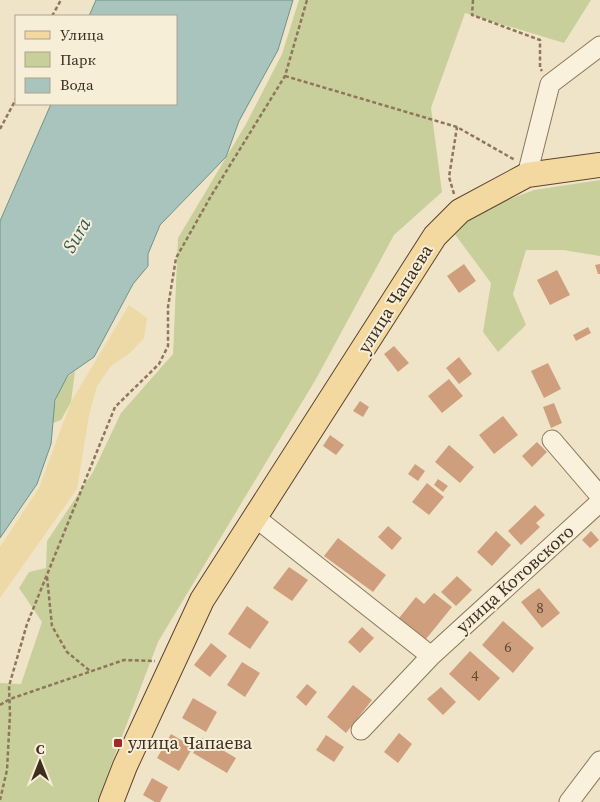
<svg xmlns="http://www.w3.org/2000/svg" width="600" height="802" viewBox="0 0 600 802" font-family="'Source Serif 4',serif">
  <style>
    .green { fill: #c9cf9b }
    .sand { fill: #ecd9a5 }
    .water { fill: #a9c4bc; stroke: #6f938a }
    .building { fill: #cf9f7d }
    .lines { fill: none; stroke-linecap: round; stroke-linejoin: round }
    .minor-casing { stroke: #8d765c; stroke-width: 21 }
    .major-casing { stroke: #5b4430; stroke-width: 26 }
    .path { stroke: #8d765c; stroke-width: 2.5; stroke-dasharray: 4 2.5; stroke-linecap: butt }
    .minor { stroke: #faf1dc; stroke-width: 19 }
    .major { stroke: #f3d9a0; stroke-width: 24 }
    .poi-dot { fill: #9e2a2b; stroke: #f7eed8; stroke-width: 2 }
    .labels { text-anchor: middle; stroke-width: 4; stroke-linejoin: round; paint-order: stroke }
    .number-label { font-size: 15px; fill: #624a37 }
    .street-label { font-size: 18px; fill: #3d2e20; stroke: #f7eed8 }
    .poi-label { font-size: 18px; fill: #3d2e20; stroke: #f7eed8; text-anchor: start }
    .water-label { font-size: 19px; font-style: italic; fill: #2f5d5a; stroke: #f7eed8 }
  </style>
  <rect width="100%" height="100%" fill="#f0e4c8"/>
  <!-- green -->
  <path class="green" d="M299 0H591L564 43 465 13 431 108 442 192 394 235 316 379 158 642 97 802H0V683L21 684 42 622 19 588 29 572 46 568 47 541 93 472 121 413 173 354 178 238 246 124 282 54Z
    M600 180V256L563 250H526L513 294 526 325 498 352 483 332 491 283 451 229 470 214 534 190Z
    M75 371 71 402 61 420 53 423C54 404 58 382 75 371Z"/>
  <!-- sand -->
  <path class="sand" d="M129 305 147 318 144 338 130 353 111 366 97 386 89 415 77 489 0 598V547L39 488 71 402Z"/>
  <!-- water -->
  <path class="water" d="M96 0H293L278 50 239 121 226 157 160 225 148 254V266L133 284 94 357 68 375 55 400 51 444 37 484 0 538V221L51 104H176V16H89Z"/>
  <!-- building -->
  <path class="building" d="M464 264 476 281 459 293 447 276Z
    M600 264V274H598L595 265Z
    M557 270 570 295 550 305 537 280Z
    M588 327 591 333 576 341 573 335Z
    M394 346 409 363 398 372 384 354Z
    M459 357 472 374 459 384 446 368Z
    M548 363 561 389 544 398 531 371Z
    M449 379 463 396 442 413 428 396Z
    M360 401 369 407 363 417 353 411Z
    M554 403 562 423 551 428 543 407Z
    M503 416 518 435 494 454 479 435Z
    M330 435 344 445 336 455 323 446Z
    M537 442 547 452 532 467 522 456Z
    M449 445 474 467 460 483 435 462Z
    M415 464 425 471 418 481 408 474Z
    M438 479 448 486 443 492 434 485Z
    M427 483 444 497 429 515 412 502Z
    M535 505 545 515 536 523 540 527 521 545 508 531Z
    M388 526 402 538 392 550 378 537Z
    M496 531 511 545 492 566 477 552Z
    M591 531 599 540 590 548 582 540Z
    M338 538 386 575 373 592 324 556Z
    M289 567 308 580 292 601 273 588Z
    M457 576 472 590 456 606 441 592Z
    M539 588 560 613 542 628 521 602Z
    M434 593 452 607 426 639 399 618 416 597 424 604Z
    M247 606 269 622 250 649 228 634Z
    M503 621 534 648 513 673 482 645Z
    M362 627 374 638 360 653 348 642Z
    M211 643 227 656 210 677 194 665Z
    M470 651 500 678 479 701 449 674Z
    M242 662 260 673 245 697 227 685Z
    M307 684 317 692 306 706 296 697Z
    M353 685 372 700 346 733 327 717Z
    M441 687 456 702 443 715 427 699Z
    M193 698 217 712 206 732 182 718Z
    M399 733 412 744 398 763 384 752Z
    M171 734 193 747 179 771 157 758Z
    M326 735 344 747 334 762 316 750Z
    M202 738 236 758 227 773 193 753Z
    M152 778 168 787 160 802H155L143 795Z"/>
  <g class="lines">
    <defs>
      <path id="minor" d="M527 175 550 84 600 46
        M552 440 600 496
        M256 518 431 656
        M361 730 431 656 600 502
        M569 802 600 761"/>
      <path id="major" d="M111 802 125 766 202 600 435 236 460 211 527 175 600 165"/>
    </defs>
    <!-- minor casing -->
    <use href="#minor" class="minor-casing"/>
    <!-- major casing -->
    <use href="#major" class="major-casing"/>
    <!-- path -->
    <path class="path" d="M473 0 472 15 540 40V68L542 71
      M52 16 61 0
      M285 76 457 127 515 160
      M0 129 16 99
      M454 194 449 177 457 127
      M47 577 52 626 67 652 90 671
      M0 705 10 699 124 660 155 661
      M0 800 7 770 10 714 9 686 27 624 115 407 159 364 168 346V307L176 258 211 196 285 76 307 0"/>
    <!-- minor -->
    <use href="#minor" class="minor"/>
    <!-- major -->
    <use href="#major" class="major"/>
  </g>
  <!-- markers -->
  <rect class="poi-dot" x="113" y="738" width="10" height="10" rx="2.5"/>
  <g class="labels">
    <!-- number labels -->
    <g class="number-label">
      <text x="540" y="613">8</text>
      <text x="508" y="652">6</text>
      <text x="475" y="681">4</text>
    </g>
    <!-- street labels -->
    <g class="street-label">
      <text transform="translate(395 299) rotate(-58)" y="6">улица Чапаева</text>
      <text transform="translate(515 579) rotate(-42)" y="6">улица Котовского</text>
    </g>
    <!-- poi labels -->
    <g class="poi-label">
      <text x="128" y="749">улица Чапаева</text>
    </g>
    <!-- water labels -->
    <g class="water-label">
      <text transform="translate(76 235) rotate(-60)" y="7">Sura</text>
    </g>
  </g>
  <!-- legend -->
  <rect x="15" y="15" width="162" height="90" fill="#f7eed8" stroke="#ada18e"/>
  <rect x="25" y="31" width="25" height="8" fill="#f3d9a0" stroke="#ada18e"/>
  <text x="60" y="40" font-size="15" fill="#3d2e20">Улица</text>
  <rect x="25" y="52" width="25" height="15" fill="#c9cf9b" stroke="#ada18e"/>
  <text x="60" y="65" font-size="15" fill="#3d2e20">Парк</text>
  <rect x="25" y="78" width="25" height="15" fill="#a9c4bc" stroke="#ada18e"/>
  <text x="60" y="90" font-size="15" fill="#3d2e20">Вода</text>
  <!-- north arrow -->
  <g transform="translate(40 762)" stroke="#f7eed8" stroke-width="4" paint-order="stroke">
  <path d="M0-4L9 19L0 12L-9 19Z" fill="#3d2e20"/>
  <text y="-8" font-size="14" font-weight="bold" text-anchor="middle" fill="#3d2e20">С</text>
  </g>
</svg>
